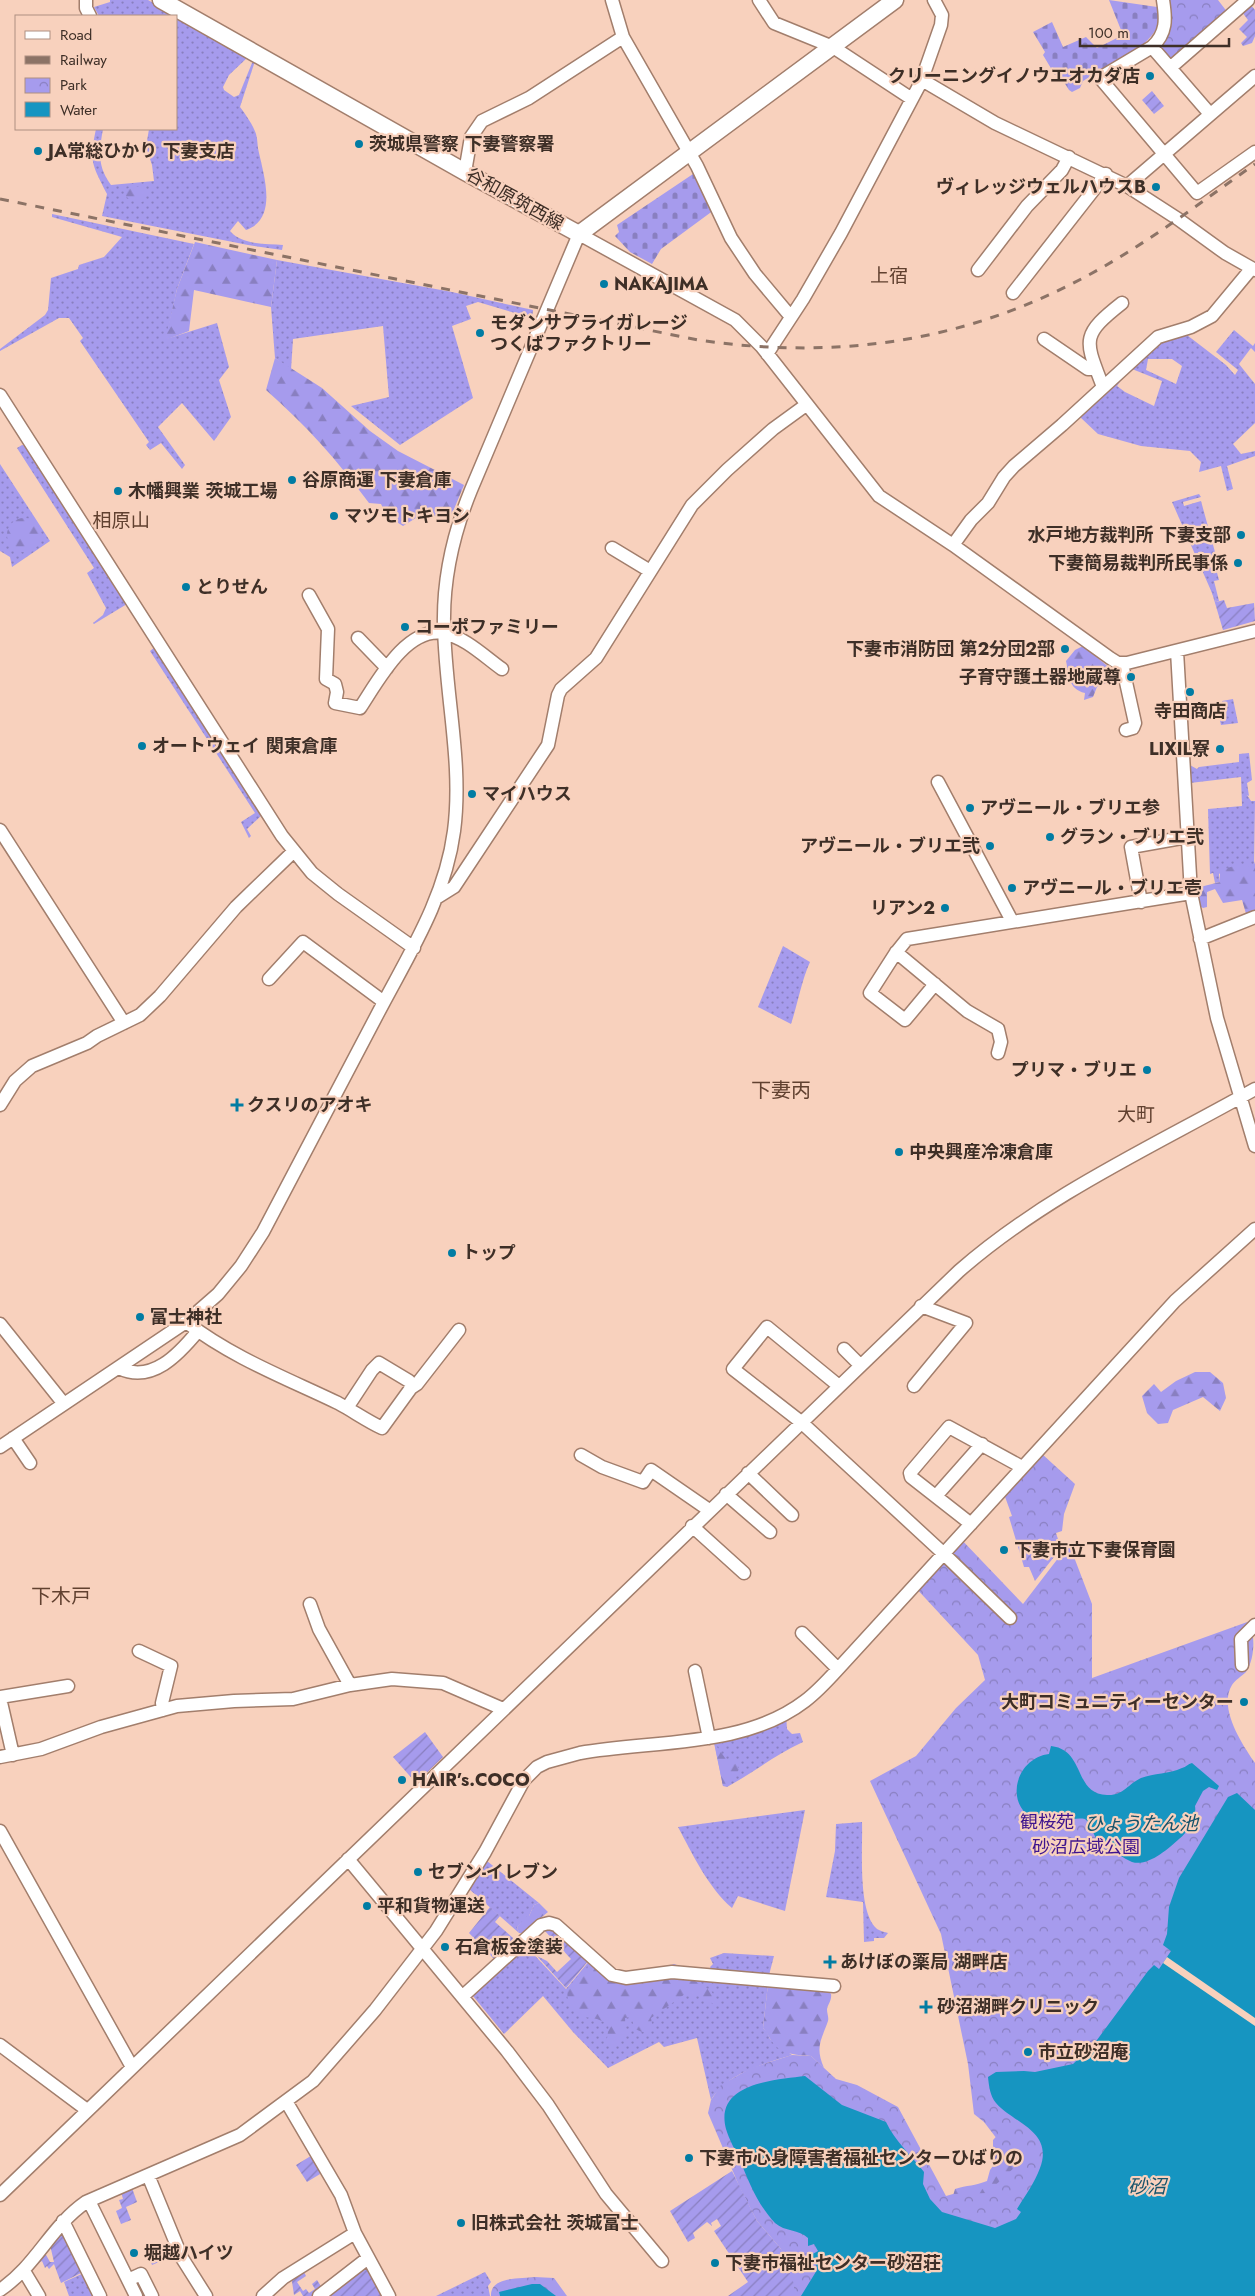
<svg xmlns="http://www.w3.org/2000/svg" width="1255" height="2296" viewBox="0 0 1255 2296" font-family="Jost,'Noto Sans JP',sans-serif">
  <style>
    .grass { fill: url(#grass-dots); fill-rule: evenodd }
    .forest { fill: url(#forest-firs) }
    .cemetery { fill: url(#cemetery-stones) }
    .park { fill: url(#park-crowns) }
    .garden { fill: url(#garden-furrows) }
    .water { fill: #1695c1 }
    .pier { fill: #f8d1bd }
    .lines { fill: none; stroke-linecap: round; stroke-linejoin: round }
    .minor-casing { stroke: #a27e6c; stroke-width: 15 }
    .major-casing { stroke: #a27e6c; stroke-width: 19 }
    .minor { stroke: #fff; stroke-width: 12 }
    .major { stroke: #fff; stroke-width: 16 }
    .rail { stroke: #8c7366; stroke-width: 3; stroke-dasharray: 9 9; stroke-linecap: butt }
    .poi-dot { fill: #017ca3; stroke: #f8d1bd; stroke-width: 2 }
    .labels { text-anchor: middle; stroke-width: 4.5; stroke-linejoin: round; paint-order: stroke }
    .poi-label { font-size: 18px; font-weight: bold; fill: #3e2f27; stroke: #f8d1bd; text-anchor: start }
    .street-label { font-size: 18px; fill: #3e2f27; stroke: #f8d1bd }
    .park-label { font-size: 18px; fill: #3e148e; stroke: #f8d1bd }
    .neighbourhood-label { font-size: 19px; fill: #614130; stroke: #f8d1bd }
    .water-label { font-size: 19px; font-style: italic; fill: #16536b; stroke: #f8d1bd }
    .quarter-label { font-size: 20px; fill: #614130; stroke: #f8d1bd }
  </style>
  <defs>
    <pattern id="grass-dots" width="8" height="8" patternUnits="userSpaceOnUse" patternTransform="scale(1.25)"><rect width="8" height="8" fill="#a69bed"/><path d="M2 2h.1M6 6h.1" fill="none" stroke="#897fc0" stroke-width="1.8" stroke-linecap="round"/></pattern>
    <pattern id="forest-firs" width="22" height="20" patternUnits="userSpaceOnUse" patternTransform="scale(1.25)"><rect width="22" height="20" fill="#a69bed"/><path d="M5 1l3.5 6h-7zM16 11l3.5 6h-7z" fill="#897fc0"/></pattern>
    <pattern id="cemetery-stones" width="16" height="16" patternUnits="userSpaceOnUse" patternTransform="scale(1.25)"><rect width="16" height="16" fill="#a69bed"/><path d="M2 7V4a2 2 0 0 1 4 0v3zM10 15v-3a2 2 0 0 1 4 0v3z" fill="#897fc0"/></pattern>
    <pattern id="park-crowns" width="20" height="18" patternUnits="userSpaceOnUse" patternTransform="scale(1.25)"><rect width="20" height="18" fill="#a69bed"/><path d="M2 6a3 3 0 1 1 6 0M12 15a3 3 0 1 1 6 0" fill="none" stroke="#897fc0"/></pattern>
    <pattern id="garden-furrows" width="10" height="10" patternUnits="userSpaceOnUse" patternTransform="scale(1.25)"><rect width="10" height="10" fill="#a69bed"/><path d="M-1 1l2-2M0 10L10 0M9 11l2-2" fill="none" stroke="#897fc0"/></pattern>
  </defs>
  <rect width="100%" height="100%" fill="#f8d1bd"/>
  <!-- grass -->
  <path class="grass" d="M110 0H148L248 57 229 75 223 87 224 90 234 97 239 95 252 63 255 61 240 107C246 115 253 125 256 134 258 140 257 147 259 153 264 176 278 219 246 230L238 221 230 231C243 246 267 243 283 245L282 250 248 245 102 216 107 194C92 164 89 162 96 129H103C99 151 97 166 111 185L154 181 152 165 146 147 149 129H176V16H99L94 7 110 2Z
    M52 214 194 244 177 289 166 339 217 323 229 367 219 380 231 417 214 441 182 403 158 427 185 465 182 469 161 443 150 450 146 445 149 442 80 341 83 338 69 318H59L0 351V349L45 315 48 310 51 278 78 269 79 265 104 257 122 237 52 217Z
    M277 260 452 292 533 310 532 318 478 302 466 306 471 319 452 326 473 398 400 445 351 406 389 397 383 326 293 339 291 370 275 358 271 307Z
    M1234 330 1253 346 1255 343V352L1251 348 1239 364 1255 384V423L1233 444 1241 454 1255 451V456L1227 466 1233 489 1227 491 1221 466 1199 472 1201 462 1190 451 1141 446 1098 434 1080 417 1124 376 1117 386 1125 392 1154 406 1162 381 1127 367 1152 348 1155 349 1158 347 1156 344 1183 332 1226 365 1235 375 1238 370 1216 352ZM1148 359H1172L1182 366 1176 384 1146 370Z
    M22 445 27 446 127 604 94 624 93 623 103 615 106 608 87 573 94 568 17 448Z
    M0 464 50 541 12 567 10 557 0 551Z
    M1199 494 1201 497 1183 502 1184 506 1201 501 1215 552 1212 554 1219 580 1214 581 1219 601 1216 602 1172 502Z
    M155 647 262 815 247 829 251 836 249 838 241 822 255 813 150 651Z
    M1233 699 1238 723 1221 725 1219 716 1224 714 1222 701Z
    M1249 753 1252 780 1247 783 1249 796 1247 795 1251 801H1255L1254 868 1227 869 1219 874 1220 882 1215 883 1213 873 1210 874 1208 809 1242 806 1241 777 1190 783 1188 764 1197 769 1199 767 1239 762V754Z
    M783 946 810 962C801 982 798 1003 791 1024L758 1007Z
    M786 1715 787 1729 792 1734 800 1733 803 1742C776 1754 753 1773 727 1787L723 1786 714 1741Z
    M805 1810 785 1911 738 1896 732 1908C708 1887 693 1855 678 1827Z
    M862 1822C863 1847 857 1912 877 1929 880 1931 885 1932 888 1933L884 1938H874V1941L864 1942 863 1902 826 1897 835 1851 836 1824Z
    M487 1861 539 1903 534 1905 529 1916 517 1927 519 1933 469 1889Z
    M526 1946 566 1989 590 1960 624 1984 671 1975 768 1984 763 2028 767 2032 770 2039 792 2055C764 2064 727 2073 711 2100L697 2038 664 2047 659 2042 608 2068 573 2032 543 1996 504 2034 473 1996Z
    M724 1953 774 1956 769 1975 712 1970 710 1967 713 1964 710 1958Z
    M86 2272 97 2296H69L64 2282Z
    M485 2272 491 2282 488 2286 490 2296H436Z"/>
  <!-- forest -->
  <path class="forest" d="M132 186 139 187 144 191 145 200 140 203 126 197 125 190Z
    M195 242 277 260 271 307 194 290 189 331 165 340 177 289Z
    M275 358 322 388 370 431 398 451 464 485 452 514 442 518 424 513 403 526 387 516 381 504 369 503C337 460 306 425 266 390Z
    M7 535a17 17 0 1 1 34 0a17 17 0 1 1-34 0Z
    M1083 646 1117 674 1112 676 1111 681 1097 687 1093 697 1084 700 1085 693C1068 689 1069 675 1066 661L1075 650Z
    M1255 861V916L1247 917 1242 900 1223 903 1215 889 1207 892V907L1203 908 1200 906 1196 888 1220 882V870C1234 867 1239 861 1253 868Z
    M1195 1372H1210L1223 1383 1226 1398 1220 1411 1203 1397 1173 1410 1168 1423 1158 1424 1147 1413 1142 1396 1154 1384 1161 1392 1176 1381Z
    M714 1743 726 1759H734L739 1769 736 1775 723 1786Z
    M539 1903 548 1912 522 1933H519L517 1927 527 1916H529L534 1905Z
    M590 1960 630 1987 648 1982H659L663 1968 674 1964 688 1969 695 1981 711 1991 719 2003 715 2005 700 1996 685 1994 651 2018 653 2031 642 2032 635 2029 631 2017 625 2018 626 2036 616 2044 606 2046 609 2024 597 2019 579 2016 574 2005 568 2003 567 1989 583 1970 587 1969Z
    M768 1984 827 1989 831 1994C832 2000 828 2004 827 2009 827 2014 829 2017 828 2021 821 2041 815 2047 824 2068L811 2056C799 2055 783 2055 774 2044 769 2039 768 2033 763 2028Z
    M1005 2116 1026 2189 952 2199 955 2189C967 2185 975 2186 987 2181L990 2170 996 2162 993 2155V2140L1005 2127Z"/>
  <!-- cemetery -->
  <path class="cemetery" d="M1109 0 1157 7C1158 11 1160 18 1159 22 1153 47 1103 70 1083 81L1080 88 1072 92 1069 90 1059 74 1055 75 1043 55 1045 52 1033 32 1052 22 1063 47 1086 37 1097 48 1123 35Z
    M696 172 714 210 661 249 652 264 630 252 615 236 619 232 617 225Z"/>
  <!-- park -->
  <path class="park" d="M1166 0H1218L1228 13 1172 59 1168 58 1161 49Z
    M1042 1454 1075 1484 1064 1514 1062 1531 1056 1533 1061 1548 1035 1581 1029 1567H1024L1009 1517 1012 1516 1004 1494Z
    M959 1537 1023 1604 1069 1544 1092 1604V1678L1250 1621C1255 1638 1255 1658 1246 1672 1242 1676 1235 1680 1232 1685 1218 1708 1242 1744 1255 1763V2296H788L781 2249 757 2221 740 2188 708 2113 711 2100 721 2085 751 2068 792 2055 811 2056 836 2079 857 2085 898 2107 946 2196 953 2194 987 2193 1017 2165 984 2122 974 2114 968 2064 941 1934 870 1781 916 1756 956 1708 985 1680 978 1655 914 1586Z
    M535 2277 554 2278 567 2296H491C490 2276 521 2279 535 2277Z"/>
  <!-- garden -->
  <path class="garden" d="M1250 4 1255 10V36L1252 43 1243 46 1241 43 1247 37 1239 29 1248 20 1242 12Z
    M1152 91 1164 106 1154 114 1142 100Z
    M1210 586 1216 602 1224 600 1227 608 1254 603 1255 621 1223 630Z
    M425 1732 443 1757 416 1783 393 1757Z
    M490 1907 500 1916 495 1922 513 1938 512 1943 494 1959 469 1933Z
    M549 1928 554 1929 589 1960 566 1988 537 1956 547 1961 557 1972 571 1959 544 1930Z
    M314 2154 325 2171 307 2182 296 2165Z
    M732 2171 757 2221 781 2249 794 2284V2289L789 2296H728L748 2282 714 2231 721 2226 717 2219 711 2223 712 2226 707 2222 693 2233 695 2238 688 2242 670 2211Z
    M132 2188 137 2202 126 2207 131 2220 121 2224 116 2211 122 2208 119 2200 123 2199 121 2192Z
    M62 2230 85 2271 61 2283 54 2264 49 2269 47 2266 45 2268 42 2261 37 2264 45 2253 50 2262H54L50 2245Z
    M172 2241 177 2254 152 2265 147 2252Z
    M367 2261 386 2296H321Z
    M302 2268 306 2276 297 2282 303 2291 306 2289 309 2293 315 2289 312 2284 317 2280 324 2291 317 2296H303L300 2291 294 2295 291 2275Z"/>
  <!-- water -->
  <path class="water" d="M1051 1746C1086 1750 1073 1794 1107 1795 1123 1796 1128 1784 1141 1778 1154 1773 1169 1774 1182 1768 1186 1767 1188 1764 1192 1763L1219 1786 1217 1790 1209 1787 1203 1791 1195 1806C1197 1818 1188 1832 1179 1839 1168 1849 1148 1867 1132 1862 1127 1860 1123 1857 1118 1854 1112 1851 1104 1847 1099 1842 1092 1835 1093 1825 1085 1819 1068 1816 1054 1830 1035 1820 1003 1804 1016 1758 1049 1754Z
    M1237 1793 1255 1810V2296H801L817 2270V2267L811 2255 818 2251 814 2244 808 2246V2238C799 2229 785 2232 775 2223 758 2205 749 2183 740 2160 735 2150 729 2139 726 2129 714 2083 774 2080 805 2076L842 2105 886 2122C895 2141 911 2155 924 2172L923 2184 930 2199 942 2212 995 2228 1016 2219 1021 2212 1017 2209C1025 2196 1035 2182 1040 2168 1054 2131 1013 2123 996 2103 990 2096 989 2086 988 2077L996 2072 1024 2071 1035 2072 1073 2064 1094 2044 1148 1971 1154 1965 1159 1969 1171 1951 1163 1945 1167 1934 1169 1907 1179 1878 1228 1797Z
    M532 2284H540L556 2296H500L499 2292Z"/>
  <!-- pier -->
  <path class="pier" d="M1167 1957 1255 2018V2026L1163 1963Z"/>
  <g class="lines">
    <defs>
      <path id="minor" d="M86 0V8L90 16
        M612 0 623 37 697 166 731 238 755 274 791 317
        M759 0 774 23 833 47 912 99
        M1163 0C1166 19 1167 33 1152 47L1100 78 1197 193 1255 152
        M1152 47 1210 114
        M1170 68 1248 0
        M922 80 995 123 1127 186 1178 219 1225 253 1255 270
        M465 172 471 137 482 121 529 98 623 37
        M1127 186 1255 76
        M978 270 1027 206 1062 170 1069 157
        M1013 293 1106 174
        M1044 339 1088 369H1096
        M767 354 803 299 841 233 921 82 941 25 942 15 934 0
        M1103 387C1085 340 1080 336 1122 303
        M0 395 282 836 312 873 338 894 414 948
        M953 545 971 520 988 503 1004 477 1014 466 1062 425 1158 337 1191 327 1212 316 1251 269
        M612 548 650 571
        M309 595 328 629 326 679 335 684 337 692 335 703 360 708C378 681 406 627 443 633 465 637 485 657 502 669
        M358 638 387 668
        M1177 651 1191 893 1217 1018 1255 1146
        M1122 664 1135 723 1133 728 1126 730
        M938 782 1012 921
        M0 830 124 1023
        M438 897 454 887 548 745 558 695 561 689 596 658 692 505 727 470 773 429 806 405
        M1141 902 1131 847 1187 837
        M1200 939 1255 917
        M896 952 967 1011 998 1029 1001 1042 998 1053
        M269 979 303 942 384 1002
        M935 984 905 1020 870 993 895 954 907 939 1191 893
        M0 1105 15 1081 32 1066 87 1043 97 1036 140 1015 160 996 236 907 294 851
        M186 1322C233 1358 286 1378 338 1403 353 1411 367 1421 382 1428L411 1388 417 1384 459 1330
        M0 1324 64 1404
        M844 1349 860 1365
        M119 1368C152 1384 179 1354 198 1331
        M839 1386 767 1327 733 1369 801 1422 944 1554 1010 1618
        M914 1386 966 1323 921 1306
        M347 1408 372 1370 379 1363 409 1381 411 1388
        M13 1438 30 1463
        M0 1447 186 1322 218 1294 241 1266 263 1232C301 1160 338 1089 376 1017 407 957 445 900 454 831 463 763 445 694 444 625 443 577 453 534 471 490L579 234 735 320 762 347 879 496 953 545 1110 658 1118 663H1127L1255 631
        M581 1455 602 1467 643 1482 651 1470 709 1510
        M748 1473 792 1515
        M726 1494 770 1532
        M936 1496 982 1444
        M971 1524 911 1477 910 1473 949 1427 1022 1467
        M692 1526 744 1573
        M310 1604 319 1629 350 1685
        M802 1633 838 1669
        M139 1651 171 1666 162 1703 163 1710
        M1242 1665 1241 1639 1255 1625
        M695 1671 709 1738
        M0 1697 68 1686
        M0 1698 13 1755
        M0 1757 41 1749 101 1727 177 1706 234 1701 293 1699 350 1685 392 1679 443 1683 503 1709
        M0 1831 132 2067
        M348 1859 507 2051 548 2105 606 2194 662 2261
        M463 1996 541 1925 549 1923 556 1925 612 1975 626 1978 672 1972 834 1986
        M0 2045 87 2110
        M286 2101 341 2195 355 2233 389 2296
        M148 2175 182 2258 206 2296
        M0 2195 959 1271C1047 1194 1154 1146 1255 1089
        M89 2201 136 2296
        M63 2221 100 2296
        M24 2271 39 2296
        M128 2280 141 2274 152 2296
        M0 2290C37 2265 50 2227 86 2202L240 2135 313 2081 375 2010 436 1931 485 1852 524 1780 537 1767 547 1762 580 1753C653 1740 744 1748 805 1701 817 1692 828 1680 838 1669L1175 1301 1255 1229
        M263 2296 283 2278 355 2233
        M319 2296 368 2258"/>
      <path id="major" d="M161 0 465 172 579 234 895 0"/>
    </defs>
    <!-- minor casing -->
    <use href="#minor" class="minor-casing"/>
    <!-- major casing -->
    <use href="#major" class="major-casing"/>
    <!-- minor -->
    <use href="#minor" class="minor"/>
    <!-- major -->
    <use href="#major" class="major"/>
    <!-- rail -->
    <path class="rail" d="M0 199 698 340C835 360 962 343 1085 277 1145 245 1200 203 1255 164"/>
  </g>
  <!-- markers -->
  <g class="poi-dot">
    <circle cx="1150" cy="76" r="5"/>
    <circle cx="359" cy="144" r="5"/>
    <circle cx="38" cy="151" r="5"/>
    <circle cx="1156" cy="187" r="5"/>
    <circle cx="604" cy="284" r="5"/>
    <circle cx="480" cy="333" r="5"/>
    <circle cx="292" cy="480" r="5"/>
    <circle cx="118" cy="491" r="5"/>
    <circle cx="334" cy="516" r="5"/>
    <circle cx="1241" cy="535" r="5"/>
    <circle cx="1238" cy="563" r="5"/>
    <circle cx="186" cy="587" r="5"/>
    <circle cx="405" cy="627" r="5"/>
    <circle cx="1065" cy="649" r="5"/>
    <circle cx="1131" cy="677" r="5"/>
    <circle cx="1190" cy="692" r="5"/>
    <circle cx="142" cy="746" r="5"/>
    <circle cx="1220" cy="749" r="5"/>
    <circle cx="472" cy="794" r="5"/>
    <circle cx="970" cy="808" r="5"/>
    <circle cx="1050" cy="837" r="5"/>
    <circle cx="990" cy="846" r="5"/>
    <circle cx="1012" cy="888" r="5"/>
    <circle cx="945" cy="908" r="5"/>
    <circle cx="1147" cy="1070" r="5"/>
    <path d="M234.5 1097.5h5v5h5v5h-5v5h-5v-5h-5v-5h5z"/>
    <circle cx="899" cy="1152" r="5"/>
    <circle cx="452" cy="1253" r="5"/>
    <circle cx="140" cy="1317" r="5"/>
    <circle cx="1004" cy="1550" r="5"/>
    <circle cx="1244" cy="1702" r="5"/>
    <circle cx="402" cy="1780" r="5"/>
    <circle cx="418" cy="1872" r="5"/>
    <circle cx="367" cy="1906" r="5"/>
    <circle cx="445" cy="1947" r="5"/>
    <path d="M827.5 1954.5h5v5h5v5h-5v5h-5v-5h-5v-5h5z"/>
    <path d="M923.5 1999.5h5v5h5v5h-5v5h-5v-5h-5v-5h5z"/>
    <circle cx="1028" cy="2052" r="5"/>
    <circle cx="689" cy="2158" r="5"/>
    <circle cx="461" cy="2223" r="5"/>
    <circle cx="134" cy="2253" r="5"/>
    <circle cx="715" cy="2263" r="5"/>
  </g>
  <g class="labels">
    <!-- poi labels -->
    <g class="poi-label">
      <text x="1140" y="82" text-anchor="end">クリーニングイノウエオカダ店</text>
      <text x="369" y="150">茨城県警察 下妻警察署</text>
      <text x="48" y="157">JA常総ひかり 下妻支店</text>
      <text x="1146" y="193" text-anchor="end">ヴィレッジウェルハウスB</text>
      <text x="614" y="290">NAKAJIMA</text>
      <text x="490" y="329">モダンサプライガレージ<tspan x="490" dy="21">つくばファクトリー</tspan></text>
      <text x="302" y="486">谷原商運 下妻倉庫</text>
      <text x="128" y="497">木幡興業 茨城工場</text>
      <text x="344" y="522">マツモトキヨシ</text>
      <text x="1231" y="541" text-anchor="end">水戸地方裁判所 下妻支部</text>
      <text x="1228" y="569" text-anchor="end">下妻簡易裁判所民事係</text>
      <text x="196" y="593">とりせん</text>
      <text x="415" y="633">コーポファミリー</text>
      <text x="1055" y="655" text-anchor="end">下妻市消防団 第2分団2部</text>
      <text x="1121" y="683" text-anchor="end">子育守護土器地蔵尊</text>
      <text x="1190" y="717" text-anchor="middle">寺田商店</text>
      <text x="152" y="752">オートウェイ 関東倉庫</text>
      <text x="1210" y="755" text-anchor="end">LIXIL寮</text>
      <text x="482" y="800">マイハウス</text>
      <text x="980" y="814">アヴニール・ブリエ参</text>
      <text x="1060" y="843">グラン・ブリエ弐</text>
      <text x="980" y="852" text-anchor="end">アヴニール・ブリエ弐</text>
      <text x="1022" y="894">アヴニール・ブリエ壱</text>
      <text x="935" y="914" text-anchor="end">リアン2</text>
      <text x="1137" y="1076" text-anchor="end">プリマ・ブリエ</text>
      <text x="247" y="1111">クスリのアオキ</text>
      <text x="909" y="1158">中央興産冷凍倉庫</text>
      <text x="462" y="1259">トップ</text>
      <text x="150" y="1323">富士神社</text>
      <text x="1014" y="1556">下妻市立下妻保育園</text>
      <text x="1234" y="1708" text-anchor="end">大町コミュニティーセンター</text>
      <text x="412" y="1786">HAIR’s.COCO</text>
      <text x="428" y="1878">セブン-イレブン</text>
      <text x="377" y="1912">平和貨物運送</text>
      <text x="455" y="1953">石倉板金塗装</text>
      <text x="840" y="1968">あけぼの薬局 湖畔店</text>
      <text x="937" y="2013">砂沼湖畔クリニック</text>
      <text x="1038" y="2058">市立砂沼庵</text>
      <text x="699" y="2164">下妻市心身障害者福祉センターひばりの</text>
      <text x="471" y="2229">旧株式会社 茨城富士</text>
      <text x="144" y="2259">堀越ハイツ</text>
      <text x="725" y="2269">下妻市福祉センター砂沼荘</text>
    </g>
    <!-- street labels -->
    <g class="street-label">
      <text transform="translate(515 199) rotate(29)" y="6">谷和原筑西線</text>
    </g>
    <!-- park labels -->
    <g class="park-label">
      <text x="1047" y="1828">観桜苑</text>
      <text x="1086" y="1853">砂沼広域公園</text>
    </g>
    <!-- neighbourhood labels -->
    <g class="neighbourhood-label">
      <text x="889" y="282">上宿</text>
      <text x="121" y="527">相原山</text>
      <text x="1136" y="1121">大町</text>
    </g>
    <!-- water labels -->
    <g class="water-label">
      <text x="1141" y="1830">ひょうたん池</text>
      <text x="1147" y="2193">砂沼</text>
    </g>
    <!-- quarter labels -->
    <g class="quarter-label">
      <text x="781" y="1097">下妻丙</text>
      <text x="61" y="1603">下木戸</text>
    </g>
  </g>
  <!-- legend -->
  <rect x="15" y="15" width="162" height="115" fill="#f8d1bd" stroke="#ae9081"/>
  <rect x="25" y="31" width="25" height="8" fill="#ffffff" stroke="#ae9081"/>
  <text x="60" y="40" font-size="15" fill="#3e2f27">Road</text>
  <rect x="25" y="56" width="25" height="8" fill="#8c7366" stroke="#ae9081"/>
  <text x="60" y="65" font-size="15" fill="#3e2f27">Railway</text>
  <rect x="25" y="78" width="25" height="15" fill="url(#park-crowns)" stroke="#ae9081"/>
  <text x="60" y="90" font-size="15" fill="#3e2f27">Park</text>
  <rect x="25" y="102" width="25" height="15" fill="#1695c1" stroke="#ae9081"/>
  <text x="60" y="115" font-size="15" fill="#3e2f27">Water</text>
  <!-- scale -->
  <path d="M1080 38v8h149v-8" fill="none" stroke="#3e2f27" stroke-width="2.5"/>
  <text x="1088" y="38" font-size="15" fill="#3e2f27" stroke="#f8d1bd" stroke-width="4" paint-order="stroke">100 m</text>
</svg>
